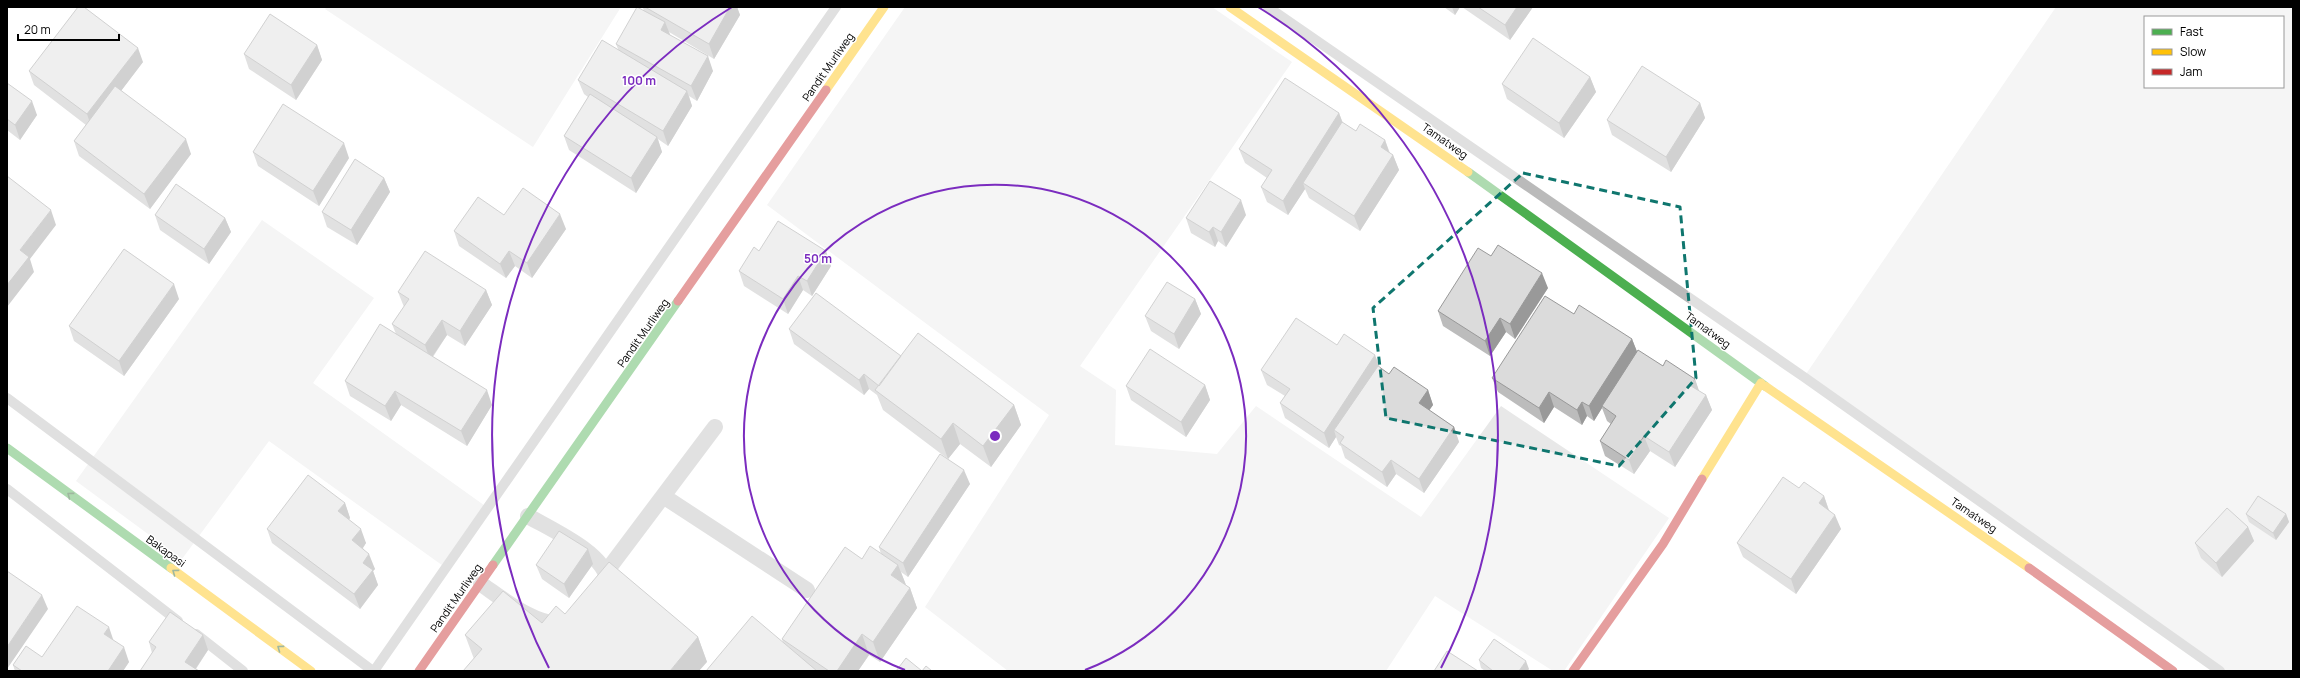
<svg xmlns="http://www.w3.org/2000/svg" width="2300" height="678" viewBox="0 0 2300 678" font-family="Manrope,sans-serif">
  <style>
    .green { fill: #e8e8e8; fill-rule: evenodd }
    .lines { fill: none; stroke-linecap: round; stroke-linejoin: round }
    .stream { stroke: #bababa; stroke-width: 10 }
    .lane { stroke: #bdbdbd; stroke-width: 16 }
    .fast { stroke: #4caf50; stroke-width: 9 }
    .slow { stroke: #ffc107; stroke-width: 9 }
    .jam { stroke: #c62828; stroke-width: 9 }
    .wall { fill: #bcbcbc }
    .shaded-wall { fill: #999 }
    .building { fill: #dbdbdb; stroke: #999 }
    .oneway { stroke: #2a602c }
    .marked { fill: none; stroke: #0f766e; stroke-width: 3; stroke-dasharray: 8 5; stroke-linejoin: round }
    .ring { fill: none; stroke: #7b2cbf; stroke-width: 2 }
    .labels { text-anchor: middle; stroke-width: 3; stroke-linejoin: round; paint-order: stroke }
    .street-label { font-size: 11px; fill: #000; stroke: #fff }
    .centre { fill: #7b2cbf; stroke: #fff; stroke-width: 2 }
    .ring-label { font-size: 12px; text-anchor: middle; font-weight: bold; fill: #7b2cbf; stroke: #fff; stroke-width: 3; stroke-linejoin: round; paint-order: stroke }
  </style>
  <rect width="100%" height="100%" fill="#fff"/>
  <!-- green -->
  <path class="green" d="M327 7H621L533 147 325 9Z
    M905 7H1212L1292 62 1080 366 1116 390 1115 445 1217 454 1256 406 1421 517 1501 406 1669 518 1564 671H1553L1435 596 1386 671H1008L925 607 1049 415 767 205Z
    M2056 7H2293V671H2220L1804 377ZM2145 17H2283V87H2145Z
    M262 220 374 298 313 383 488 508 446 568 269 441 182 559 76 481Z"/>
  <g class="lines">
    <!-- stream -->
    <path class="stream" d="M1268 7 1804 377 2220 671
      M7 398 373 671
      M7 489 178 621
      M196 634 243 671
      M374 671 836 7"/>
    <!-- lane -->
    <path class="lane" d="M663 496 807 590
      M528 516C550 529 604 553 607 579L602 586
      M606 572 715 427
      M481 584C500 597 540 630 564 622"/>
    <!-- fast -->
    <path class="fast" d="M1468 172 1765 386
      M7 448 171 568
      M493 565 678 301"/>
    <!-- slow -->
    <path class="slow" d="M1230 7 1468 172
      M826 90 884 7
      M1765 386 2029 568
      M1702 479 1761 383
      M171 568 311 671"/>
    <!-- jam -->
    <path class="jam" d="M678 301 826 90
      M2029 568 2173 671
      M419 671 493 565
      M1573 671 1663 544 1702 479"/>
  </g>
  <!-- wall -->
  <path class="wall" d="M642 7H737L740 15 714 59 669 32 670 35 713 71 697 101 689 96 692 106 668 146 658 139 662 152 636 193 569 150 564 136 588 97 584 94 578 80 618 49 616 44 644 11 643 8Z
    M1444 7H1460L1455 15Z
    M1462 7H1533L1510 40Z
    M317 45 322 60 296 100 249 69 244 54Z
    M143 62 121 91 191 154 150 209 79 156 74 141 86 125 34 85 29 71Z
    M1590 77 1596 92 1564 138 1507 99 1502 84Z
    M7 83 37 115 20 140 7 130Z
    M1700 103 1705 118 1671 172 1612 135 1607 120Z
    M1339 113 1343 123 1356 131 1385 140 1390 153 1393 155 1399 170 1360 231 1309 198 1305 189 1288 215 1267 202 1261 187 1267 178 1245 163 1239 149Z
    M253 152 349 158 319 206 258 166Z
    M384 178 390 192 357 245 327 227 322 212Z
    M155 215 225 218 231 232 209 264 160 230Z
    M504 215 566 229 532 278 515 266 506 278 459 246 454 231Z
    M1246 215 1226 247 1218 241 1215 247 1191 233 1186 218Z
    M759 251 831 266 812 296 803 290 788 314 744 286 739 271Z
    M1491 256 1548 288 1515 339 1506 332 1490 356 1443 326 1438 311Z
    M486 290 492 305 465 346 447 335 433 357 492 405 467 446 401 405 391 421 350 396 345 381 396 334 392 324 404 307 398 292Z
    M179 299 124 376 74 341 69 326Z
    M1195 299 1201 314 1179 349 1151 331 1145 316Z
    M1574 314 1632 339 1637 352 1663 366 1695 379 1699 391 1706 395 1712 410 1675 467 1650 451 1634 474 1605 456 1600 441 1611 424 1607 421 1602 408 1594 421 1587 416 1582 425 1554 407 1544 423 1498 392 1492 378Z
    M789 329 901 356 1014 405 1021 425 991 467 960 444 948 459 970 484 908 577 901 572 906 585 910 588 917 608 880 662 869 655 858 671H706L783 643 782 639 862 559 881 554 879 547 948 459 883 410 877 395 869 389 864 395 794 344Z
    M1337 345 1380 368 1389 374 1428 390 1433 405 1429 410 1454 427 1459 442 1424 493 1396 474 1387 487 1345 458 1341 446 1339 445 1336 437 1329 448 1285 418 1280 403 1285 396 1267 385 1261 370Z
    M1205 385 1210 400 1186 437 1131 400 1126 386Z
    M1799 488 1824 496 1829 510 1841 529 1796 594 1743 557 1737 543Z
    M345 503 350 518 349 519 366 543 363 548 375 569 373 571 378 585 360 609 272 543 267 529Z
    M2246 514H2286L2289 522 2276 540 2249 522Z
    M2248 527 2254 541 2222 577 2201 558 2195 543Z
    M588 549 593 564 569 598 542 579 536 565Z
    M565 614 698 637 707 662 474 659 465 635 542 623Z
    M114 641 129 662 123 671H15L13 665 42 657Z
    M149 642 208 650 196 669 152 653Z
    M1479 660 1529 669 1527 671H1485L1481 668Z"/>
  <!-- shaded-wall -->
  <path class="shaded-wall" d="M730 7H737L740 15 714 59 709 44Z
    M1452 7H1460L1455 15Z
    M1517 7H1533L1510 40 1505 25Z
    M665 22 671 37 661 30Z
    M317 45 322 60 296 100 291 85Z
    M138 48 143 62 92 129 87 114Z
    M708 56 713 71 697 101 691 86Z
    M1590 77 1596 92 1564 138 1559 123Z
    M687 91 692 106 668 146 663 131Z
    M32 101 37 115 20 140 15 125Z
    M1700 103 1705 118 1671 172 1666 157Z
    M1339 113 1344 127 1303 183 1305 189 1288 215 1283 201Z
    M657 137 662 152 636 193 631 178Z
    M186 139 191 154 150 209 144 194Z
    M1385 140 1390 155 1381 147Z
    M344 143 349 158 319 206 313 191Z
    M1393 155 1399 170 1360 231 1354 216Z
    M384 178 390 192 357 245 351 230Z
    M1241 200 1246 215 1226 247 1221 232Z
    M51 210 56 225 30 259 34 272 7 307V285L20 250Z
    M560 214 566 229 532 278 527 263Z
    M225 218 231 232 209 264 204 249Z
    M1213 227 1218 241 1215 247 1209 232Z
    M509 251 515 266 506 278 500 264Z
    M826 251 831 266 812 296 807 281Z
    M1542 273 1548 288 1515 339 1510 324Z
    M798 276 803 290 788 314 783 299Z
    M174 284 179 299 124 376 119 361Z
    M486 290 492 305 465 346 460 331Z
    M1195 299 1201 314 1179 349 1174 334Z
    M1500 318 1506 332 1490 356 1485 341Z
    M442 320 447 335 430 360 425 345Z
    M1632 339 1638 354 1602 406V408L1594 421 1589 406Z
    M1375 355 1381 370 1334 430 1336 437 1329 448 1324 433Z
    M864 374 869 389 864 395 859 380Z
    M1695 379 1700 394 1691 386Z
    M1205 385 1210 400 1186 437 1181 422Z
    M487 390 492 405 467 446 461 431Z
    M1428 390 1433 405 1424 418 1419 403Z
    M395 391 401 405 391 421 385 406Z
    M1549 392 1554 407 1544 423 1539 408Z
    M1706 395 1712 410 1675 467 1669 452Z
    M1582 402 1587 416 1582 425 1577 410Z
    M1014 405 1021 425 991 467 983 446Z
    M953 423 960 444 948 459 941 439Z
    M1454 427 1459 442 1424 493 1419 479Z
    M1644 436 1650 451 1634 474 1629 460Z
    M1391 460 1396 474 1387 487 1382 472Z
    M964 470 970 484 908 577 903 563Z
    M1824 496 1829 511 1819 503Z
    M345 503 350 518 344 526 338 511Z
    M2286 514 2289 522 2276 540 2273 533Z
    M1835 515 1841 529 1796 594 1791 579Z
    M2248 527 2254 541 2222 577 2216 563Z
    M361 529 366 543 358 555 352 540Z
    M588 549 593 564 569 598 564 584Z
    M369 554 375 569 373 571 378 585 360 609 354 594 363 563Z
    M898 565 906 585 891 575Z
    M910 588 917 608 880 662 873 642Z
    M42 595 48 609 7 669V647Z
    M109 627 114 642 104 634Z
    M862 634 869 655 858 671H837Z
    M203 635 208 650 194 671 185 662Z
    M698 637 707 662 699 671H670Z
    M124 647 129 662 123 671H108Z
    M1526 661 1529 669 1527 671H1519Z"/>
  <!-- building -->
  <path class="building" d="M78 7H84L138 48 87 114 29 71Z
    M637 7 665 22 661 30 708 56 691 86 616 44Z
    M645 7H730L709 44Z
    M1478 7H1517L1505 25Z
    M270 14 317 45 291 85 244 54Z
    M1533 38 1590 77 1559 123 1502 84Z
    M602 40 687 91 663 131 578 80Z
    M1642 66 1700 103 1666 157 1607 120Z
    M1285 78 1339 113 1283 201 1261 187 1272 170 1239 149Z
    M7 83 32 101 15 125 7 119Z
    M115 86 186 139 144 194 74 141Z
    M590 94 657 137 631 178 564 136Z
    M283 104 344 143 313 191 253 152Z
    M1342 122 1356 131 1360 124 1385 140 1381 147 1393 155 1354 216 1303 183Z
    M355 159 384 178 351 230 322 212Z
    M7 176 51 210 20 250 29 257 7 285Z
    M1210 181 1241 200 1221 232 1213 227 1209 232 1186 218Z
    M176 184 225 218 204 249 155 215Z
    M523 188 560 214 527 263 509 251 500 264 454 231 478 197 504 215Z
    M778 221 826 251 807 281 798 276 783 299 739 271 754 247 759 251Z
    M1498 245 1542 273 1510 324 1500 318 1485 341 1438 311 1478 248 1491 256Z
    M124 249 174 284 119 361 69 326Z
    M425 251 486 290 460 331 442 320 425 345 392 324 409 299 398 292Z
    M1167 282 1195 299 1174 334 1145 316Z
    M816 293 901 356 879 386 864 374 859 380 789 329Z
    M1545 296 1574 314 1579 305 1632 339 1589 406 1582 402 1577 410 1549 392 1539 408 1492 378Z
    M1296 318 1337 345 1344 334 1375 355 1324 433 1280 403 1290 389 1261 370Z
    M380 324 487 390 461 431 395 391 385 406 345 381Z
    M918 333 1014 405 983 446 953 423 941 439 875 390Z
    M1150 349 1205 385 1181 422 1126 386Z
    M1638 350 1663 366 1666 360 1695 379 1691 386 1706 395 1669 452 1644 436 1629 460 1600 441 1616 416 1602 406Z
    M1378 366 1389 374 1394 367 1428 390 1419 403 1454 427 1419 479 1391 460 1382 472 1340 443 1344 437 1334 430Z
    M940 454 964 470 903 563 879 547Z
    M308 475 345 503 338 511 361 529 352 540 369 554 363 563 373 570 354 594 267 529Z
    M1783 477 1799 488 1804 482 1824 496 1819 503 1835 515 1791 579 1737 543Z
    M2258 496 2286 514 2273 533 2246 514Z
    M2227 508 2248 527 2216 563 2195 543Z
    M559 531 588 549 564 584 536 565Z
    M870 546 898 565 891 575 910 588 873 642 862 634 837 671H829L782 639 845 547 862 559Z
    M609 562 698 637 670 671H463L482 649 465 635 503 591 542 623 556 606 565 614Z
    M7 571 42 595 7 647Z
    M77 606 109 627 104 634 124 647 108 671H22L13 665 26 646 42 657Z
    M170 612 203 635 185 662 199 671H140L156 647 149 642Z
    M752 616 817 671H706Z
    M1494 639 1526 661 1519 671H1493L1479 660Z
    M1447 651 1478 671H1434Z
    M906 658 922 671 926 666 932 671H896Z"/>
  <!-- one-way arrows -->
  <defs><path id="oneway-chevron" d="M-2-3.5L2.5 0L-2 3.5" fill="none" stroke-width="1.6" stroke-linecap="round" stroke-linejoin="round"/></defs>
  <g class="oneway">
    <use href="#oneway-chevron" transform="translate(70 495) rotate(-143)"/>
    <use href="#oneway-chevron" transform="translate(175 572) rotate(-144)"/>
    <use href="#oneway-chevron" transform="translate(280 648) rotate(-144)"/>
  </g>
  <!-- marked area -->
  <path d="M0 0H2300V678H0ZM1523 173 1680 207 1696 378 1619 466 1386 418 1373 308Z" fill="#fff" fill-opacity=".55" fill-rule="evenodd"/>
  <path class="marked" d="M1523 173 1680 207 1696 378 1619 466 1386 418 1373 308Z"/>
  <!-- distance rings -->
  <g class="ring">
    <path d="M905 670A251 251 0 1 1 1085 670"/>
    <path d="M549 668A503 503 0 0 1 732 7M1258 7A503 503 0 0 1 1441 668"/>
  </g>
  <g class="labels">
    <!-- street labels -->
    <g class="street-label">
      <text transform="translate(828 67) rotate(-55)" y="4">Pandit Murliweg</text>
      <text transform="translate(1445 141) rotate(35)" y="4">Tamatweg</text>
      <text transform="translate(1708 330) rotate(36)" y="4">Tamatweg</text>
      <text transform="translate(643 333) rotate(-55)" y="4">Pandit Murliweg</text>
      <text transform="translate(1974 515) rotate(34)" y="4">Tamatweg</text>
      <text transform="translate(166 551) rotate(36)" y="4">Bakapasi</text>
      <text transform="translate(456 598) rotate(-55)" y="4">Pandit Murliweg</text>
    </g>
  </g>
  <circle cx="995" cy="436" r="6" class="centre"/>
  <g class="ring-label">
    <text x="639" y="85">100 m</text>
    <text x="818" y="263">50 m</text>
  </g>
  <!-- border -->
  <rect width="2300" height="678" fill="none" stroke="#000000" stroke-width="16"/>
  <!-- legend -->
  <rect x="2144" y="16" width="140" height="72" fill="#ffffff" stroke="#999999"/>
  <rect x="2152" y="29" width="20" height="6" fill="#4caf50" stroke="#999999"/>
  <text x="2180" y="36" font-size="12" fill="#000000">Fast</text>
  <rect x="2152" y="49" width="20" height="6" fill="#ffc107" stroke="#999999"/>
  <text x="2180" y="56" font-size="12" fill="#000000">Slow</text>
  <rect x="2152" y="69" width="20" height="6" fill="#c62828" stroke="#999999"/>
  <text x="2180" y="76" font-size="12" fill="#000000">Jam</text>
  <!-- scale -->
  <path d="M18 34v6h101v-6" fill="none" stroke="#000000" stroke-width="2"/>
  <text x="24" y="34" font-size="12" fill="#000000" stroke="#ffffff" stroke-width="3" paint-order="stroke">20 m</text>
</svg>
